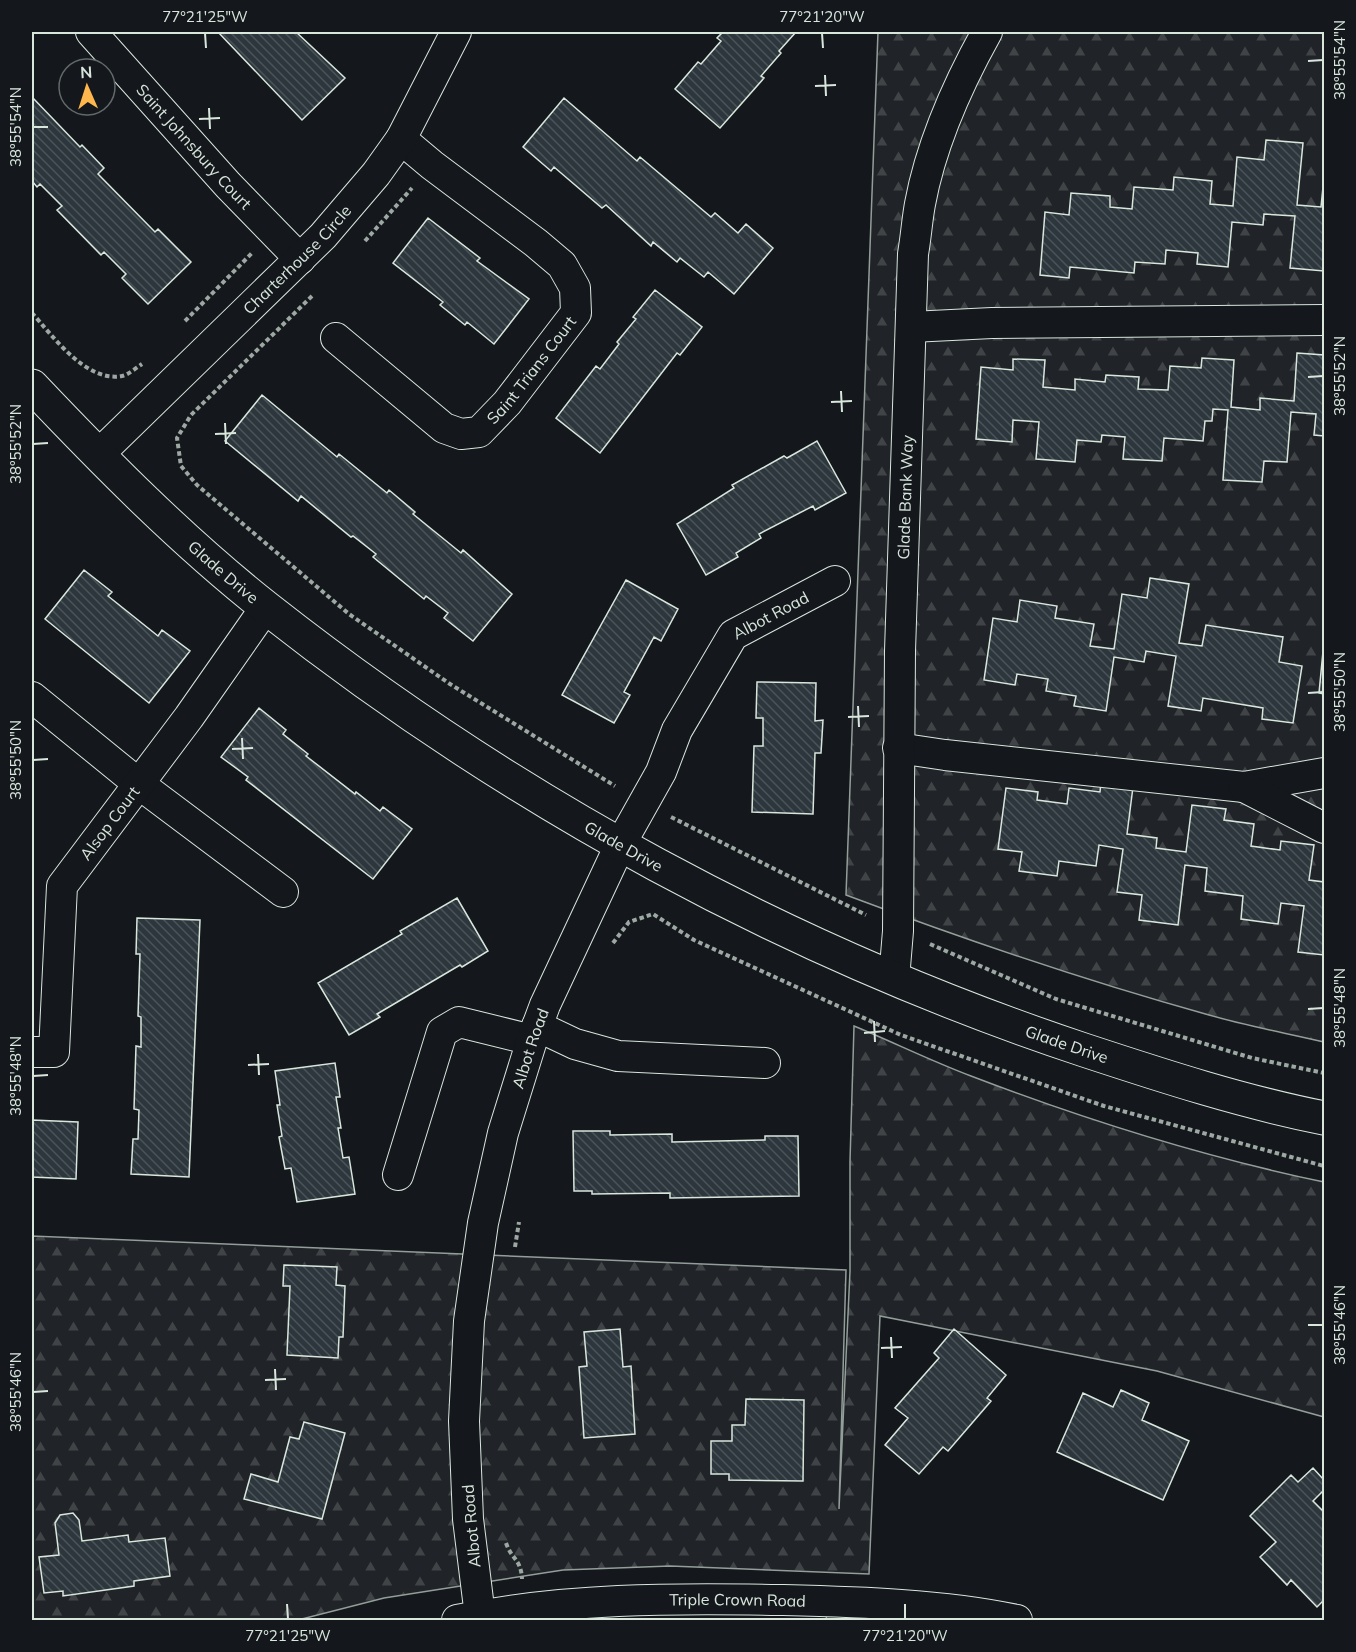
<svg xmlns="http://www.w3.org/2000/svg" width="1356" height="1652" viewBox="0 0 1356 1652" font-family="Mulish,sans-serif">
  <style>
    .forest { fill: url(#forest-firs); stroke: #939e99; stroke-width: 1.5 }
    .park { fill: url(#park-tufts); stroke: #939e99; stroke-width: 1.5 }
    .building { fill: url(#building-back-hatch); stroke: #d8e6dc; stroke-width: 1.5 }
    .lines { fill: none; stroke-linecap: round; stroke-linejoin: round }
    .street-casing { stroke: #d8e6dc; stroke-width: 32 }
    .secondary-casing { stroke: #d8e6dc; stroke-width: 35 }
    .path { stroke: #9da8a2; stroke-width: 4; stroke-dasharray: 4.5 3; stroke-linecap: butt }
    .street { stroke: #14181c; stroke-width: 30 }
    .secondary { stroke: #14181c; stroke-width: 33 }
    .ticks { fill: none; stroke: #d8e6dc; stroke-width: 2 }
    .labels { text-anchor: middle; stroke-width: 4.5; stroke-linejoin: round; paint-order: stroke }
    .street-label { font-size: 16px; fill: #d8e6dc; stroke: #14181c }
    .neatline { fill: none; stroke: #d8e6dc; stroke-width: 2 }
    .ticks-label { font-size: 15px; text-anchor: middle; fill: #d8e6dc }
  </style>
  <defs>
    <pattern id="forest-firs" width="22" height="20" patternUnits="userSpaceOnUse" patternTransform="scale(1.5)"><rect width="22" height="20" fill="#202428"/><path d="M5 1l3.5 6h-7zM16 11l3.5 6h-7z" fill="#404447"/></pattern>
    <pattern id="park-tufts" width="24" height="20" patternUnits="userSpaceOnUse" patternTransform="scale(1.5)"><rect width="24" height="20" fill="#202428"/><path d="M3 7l-1-3M5 7V3M7 7l1-3M15 17l-1-3M17 17v-4M19 17l1-3" fill="none" stroke="#404447"/></pattern>
    <pattern id="building-back-hatch" width="6" height="6" patternUnits="userSpaceOnUse" patternTransform="scale(1.5)"><rect width="6" height="6" fill="#2c363c"/><path d="M-1 5l2 2M0 0l6 6M5-1l2 2" fill="none" stroke="#4a5358"/></pattern>
  </defs>
  <rect width="100%" height="100%" fill="#14181c"/>
  <!-- forest -->
  <path class="forest" d="M878 32H1324V1042C1286 1033 1247 1026 1209 1015 1086 981 966 940 846 895Z
    M854 1026C893 1042 931 1061 971 1076 1086 1120 1204 1157 1324 1182V1417L1157 1371 880 1316 869 1574 670 1566 563 1570 384 1598 298 1620H32V1236L846 1270 839 1509 850 1271V1161Z"/>
  <!-- park -->
  <path class="park" d="M822 1601 868 1604 867 1620H827Z"/>
  <!-- building -->
  <path class="building" d="M218 32H296L345 78 302 120Z
    M723 32H796L779 51 781 53 761 76 764 78 720 128 675 89 698 62 701 64 721 41 717 38Z
    M32 97 80 147 82 145 104 168 98 174 155 232 158 229 191 262 148 304 122 278 126 274 104 252 101 255 57 210 62 206 40 184 37 187 32 181Z
    M564 98 637 161 640 157 711 217 715 213 738 233 746 224 773 248 734 294 708 272 704 277 680 258 677 262 653 242 651 246 606 205 602 208 554 167 551 171 523 147Z
    M1266 140 1303 143 1297 205 1321 207 1323 187H1324V271L1290 268 1295 216 1264 214 1263 225 1232 222 1228 267 1197 264 1198 253 1166 250 1165 264 1135 262 1134 273 1070 267 1069 278 1040 275 1045 212 1069 215 1071 193 1110 196V207L1132 209 1134 187 1173 190 1174 177 1212 181 1210 204 1233 206 1237 157 1264 160Z
    M428 218 480 258 477 261 529 299 494 344 467 322 465 325 440 305 443 302 393 263Z
    M655 290 702 327 680 355 677 353 600 453 556 418 596 366 600 369 619 344 617 342 636 319 633 317Z
    M1297 353 1324 355V436L1314 435 1316 414 1291 412 1287 462 1264 461 1262 482 1223 480 1228 410 1213 409 1212 421H1205L1203 441 1164 438 1162 461 1123 459 1125 437 1102 435 1101 442 1077 440 1075 462 1036 459 1039 422 1013 420 1012 442 976 439 981 367 1013 370V359L1045 360 1043 387 1075 390V379L1105 382 1106 375 1139 377 1138 389 1168 390 1170 366 1201 368 1202 358 1234 360 1231 407 1260 410V398L1294 401Z
    M262 395 337 457 339 454 387 493 389 490 415 512 413 514 461 553 463 550 512 594 473 641 444 618 448 613 426 596 424 599 373 557 376 554 353 536 351 537 301 496 298 501 225 441Z
    M817 441 846 493 815 510 813 506 759 534 761 538 736 553 738 557 706 575 677 524 734 488 732 485 784 456 787 458Z
    M84 570 112 592 108 596 158 636 162 630 190 651 149 703 45 619Z
    M1150 578 1189 584 1179 643 1202 646 1206 625 1283 637 1279 662 1302 666 1293 723 1262 719 1263 708 1203 698 1201 711 1168 706 1176 656 1146 651 1144 662 1114 657 1106 711 1074 706 1076 696 1046 691 1048 679 1017 674 1015 685 984 680 993 618 1017 622 1020 600 1057 606 1055 618 1094 624 1090 646 1114 649 1122 594 1147 598Z
    M626 580 678 609 661 641 654 637 624 692 630 695 614 723 562 695Z
    M1324 641V694L1319 693Z
    M757 682 816 683 815 721 823 720 821 753H815L813 814 752 812 754 746H763V718H756Z
    M259 708 286 730 283 734 308 754 306 756 355 794 356 792 380 811 383 807 412 829 373 879 246 780 248 777 221 757Z
    M1101 783 1133 787 1127 834 1157 838 1156 848 1186 852 1192 805 1226 809 1224 820 1254 824 1251 846 1280 850 1281 841 1314 845 1309 880 1324 882V955L1298 952 1304 906 1281 903 1278 924 1241 919 1243 896 1205 891 1207 868 1185 865 1178 925 1139 920 1142 895 1117 892 1123 849 1099 845 1096 866 1059 861 1057 876 1019 871 1022 852 998 849 1006 788 1038 792 1037 800 1067 804 1069 788 1100 792Z
    M457 898 488 951 462 967 460 965 377 1014 380 1017 349 1035 318 983 402 934 400 931Z
    M137 918 200 920 189 1177 131 1174 133 1139H138L139 1110 134 1109 136 1046 141 1047V1017L138 1016 140 954H136Z
    M335 1063 340 1097H336L341 1128H338L343 1158 349 1157 355 1194 297 1202 291 1168 285 1169 279 1137 282 1136 277 1105H280L275 1071Z
    M32 1120 78 1122 76 1179 32 1177Z
    M573 1131H610V1135L672 1134V1142L765 1140V1136H798L799 1196 670 1198V1193L592 1194V1191H574Z
    M284 1265 337 1267 336 1285 345 1286 343 1337H339L338 1358 287 1355 290 1286H283Z
    M620 1329 623 1367 631 1366 635 1434 584 1438 579 1367 587 1366 584 1332Z
    M954 1329 1006 1375 987 1398 991 1401 948 1451 943 1447 919 1474 885 1445 908 1418 895 1408 939 1358 934 1353Z
    M1121 1390 1149 1403 1142 1420 1189 1441 1163 1500 1057 1452 1083 1393 1113 1407Z
    M746 1399 804 1400 803 1481 729 1480V1474H711V1441H732V1425H745Z
    M304 1422 345 1433 322 1519 244 1499 251 1474 278 1482 290 1437 299 1439Z
    M1313 1468 1324 1480V1490L1313 1501 1324 1512V1600L1317 1607 1291 1580 1287 1585 1260 1557 1276 1542 1250 1516 1291 1475 1298 1482Z
    M73 1513 79 1520 82 1541 128 1535 129 1542 165 1538 170 1576 134 1581V1586L63 1596V1591L44 1593 39 1557 59 1555 55 1523 60 1515Z"/>
  <g class="lines">
    <defs>
      <g id="street">
        <path id="s1" d="M91 32 228 185 300 259"/>
        <path d="M911 327 992 323 1324 320"/>
        <path id="s2" d="M336 338 444 428 461 434 479 432 507 403 576 313 575 288 562 265 536 243 432 165 401 139"/>
        <path id="s3" d="M98 455 323 236 376 174 401 139 456 32"/>
        <path d="M32 697 139 784 283 892"/>
        <path d="M898 748 945 755 1244 787 1324 773"/>
        <path d="M1244 787 1324 828"/>
        <path id="s4" d="M894 979 898 931 900 651 913 254C916 237 917 220 920 204 931 144 958 84 987 32"/>
        <path d="M537 1026 575 1044 618 1056 765 1063"/>
        <path id="s5" d="M32 1052H54L62 886 189 717 266 607"/>
        <path d="M398 1175 442 1032 459 1022 532 1040"/>
        <path id="s6" d="M480 1616 468 1519 464 1421 469 1321 483 1223 503 1133 532 1040 545 1005 620 845 661 772 677 730 733 635 835 581"/>
        <path id="s7" d="M457 1620C563 1598 673 1598 780 1600 857 1602 942 1604 1017 1620"/>
      </g>
      <g id="secondary">
        <path id="s8" d="M32 386C106 464 183 542 268 609 512 801 789 952 1084 1050 1163 1076 1243 1102 1324 1118"/>
      </g>
    </defs>
    <!-- street casing -->
    <use href="#street" class="street-casing"/>
    <!-- secondary casing -->
    <use href="#secondary" class="secondary-casing"/>
    <!-- path -->
    <path class="path" d="M365 241 412 188
      M312 296 191 415 177 438 181 466 197 485 349 614 450 684 615 786
      M32 313C52 335 86 383 122 376 128 375 136 368 142 364
      M185 321 252 253
      M671 817 866 915
      M613 943 629 922 653 914 694 940 901 1035 1104 1106 1324 1166
      M930 944 1056 999 1252 1058 1324 1073
      M515 1247 519 1222
      M506 1543C512 1560 521 1559 522 1579"/>
    <!-- street -->
    <use href="#street" class="street"/>
    <!-- secondary -->
    <use href="#secondary" class="secondary"/>
  </g>
  <!-- ticks -->
  <path class="ticks" d="M205 33 206 48M822 33 823 48M1308 61 1323 60M825 75 826 96M815 86 836 85M209 108 210 129M199 119 220 118M33 127H48M1308 377 1323 376M841 391 842 412M831 402 852 401M225 423 226 444M215 434 236 433M33 444 48 443M1308 693 1323 692M858 706 859 727M848 717 869 716M242 738 243 759M232 749 253 748M33 760 48 759M1308 1009 1323 1008M874 1021 875 1042M864 1033 885 1031M258 1054 259 1075M248 1065 269 1064M33 1076 48 1075M1308 1325H1323M891 1337 892 1358M881 1348 902 1347M275 1369 276 1390M265 1380 286 1379M33 1392 48 1391M287 1604 288 1619M905 1604V1619"/>
  <g class="labels">
    <!-- street labels -->
    <g class="street-label">
      <text dy="6" stroke="none"><textPath href="#s1" startOffset="154">Saint Johnsbury Court</textPath></text>
      <text dy="6" stroke="none"><textPath href="#s3" startOffset="279">Charterhouse Circle</textPath></text>
      <text dy="6" stroke="none"><textPath href="#s2" startOffset="258">Saint Trians Court</textPath></text>
      <text dy="6" stroke="none"><textPath href="#s4" startOffset="482">Glade Bank Way</textPath></text>
      <text dy="6" stroke="none"><textPath href="#s8" startOffset="267">Glade Drive</textPath></text>
      <text dy="6" stroke="none"><textPath href="#s6" startOffset="1080">Albot Road</textPath></text>
      <text dy="6" stroke="none"><textPath href="#s5" startOffset="267">Alsop Court</textPath></text>
      <text dy="6" stroke="none"><textPath href="#s8" startOffset="753">Glade Drive</textPath></text>
      <text dy="6" stroke="none"><textPath href="#s8" startOffset="1239">Glade Drive</textPath></text>
      <text dy="6" stroke="none"><textPath href="#s6" startOffset="576">Albot Road</textPath></text>
      <text transform="translate(471 1526) rotate(-95)" y="6">Albot Road</text>
      <text dy="6" stroke="none"><textPath href="#s7" startOffset="282">Triple Crown Road</textPath></text>
    </g>
  </g>
  <!-- border -->
  <rect width="1356" height="1652" fill="none" stroke="#14181c" stroke-width="66"/>
  <!-- north arrow -->
  <g transform="translate(87 87) rotate(357)"><circle r="28" fill="#14181c" stroke="#626a69" stroke-width="1.5"/>
  <path d="M0-4.5L10 22L0 15L-10 22Z" fill="#ffb74d"/>
  <text y="-9" font-size="16" font-weight="bold" text-anchor="middle" fill="#d8e6dc">N</text>
  </g>
  <rect x="33" y="33" width="1290" height="1586" class="neatline"/>
  <g class="ticks-label">
    <text x="205" y="22">77°21'25"W</text>
    <text x="822" y="22">77°21'20"W</text>
    <text transform="translate(1340 60) rotate(-90)" y="5">38°55'54"N</text>
    <text transform="translate(16 127) rotate(-90)" y="5">38°55'54"N</text>
    <text transform="translate(1340 376) rotate(-90)" y="5">38°55'52"N</text>
    <text transform="translate(16 444) rotate(-90)" y="5">38°55'52"N</text>
    <text transform="translate(1340 692) rotate(-90)" y="5">38°55'50"N</text>
    <text transform="translate(16 760) rotate(-90)" y="5">38°55'50"N</text>
    <text transform="translate(1340 1008) rotate(-90)" y="5">38°55'48"N</text>
    <text transform="translate(16 1076) rotate(-90)" y="5">38°55'48"N</text>
    <text transform="translate(1340 1325) rotate(-90)" y="5">38°55'46"N</text>
    <text transform="translate(16 1392) rotate(-90)" y="5">38°55'46"N</text>
    <text x="288" y="1641">77°21'25"W</text>
    <text x="905" y="1641">77°21'20"W</text>
  </g>
</svg>
